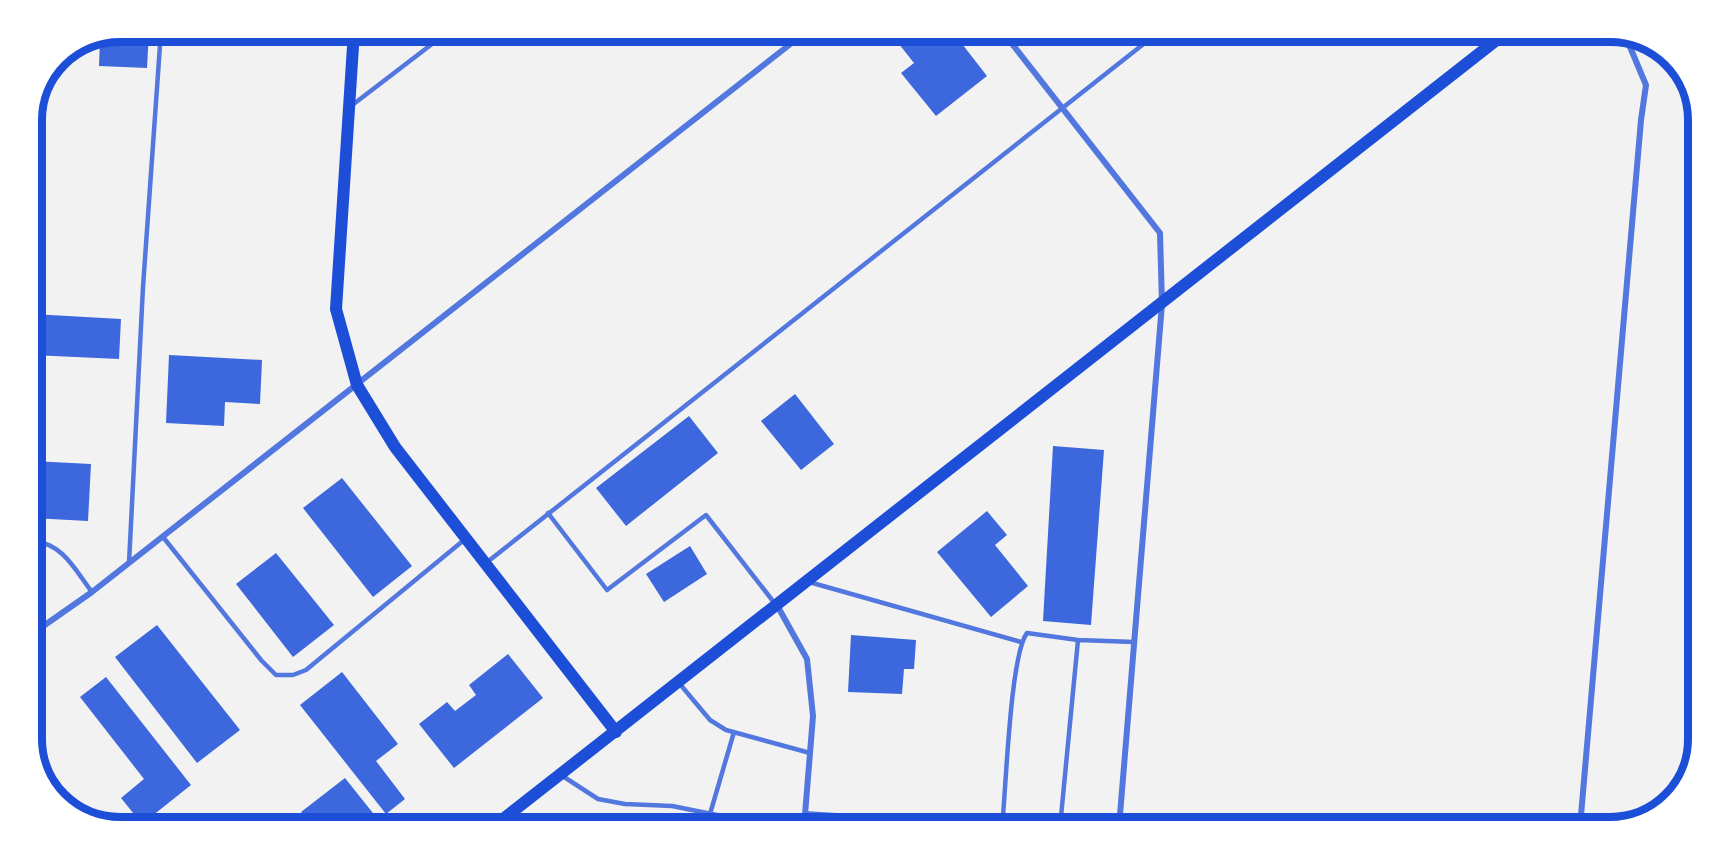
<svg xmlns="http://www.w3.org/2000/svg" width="1730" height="859" viewBox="0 0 1730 859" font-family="'Noto Sans',sans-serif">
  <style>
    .building { fill: #3d67dc }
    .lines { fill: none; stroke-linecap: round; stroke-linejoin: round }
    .service { stroke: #5277de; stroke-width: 4.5 }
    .minor { stroke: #5277de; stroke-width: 6 }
    .secondary { stroke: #1d4ed8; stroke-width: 12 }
    .rim { fill: none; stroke: #1d4ed8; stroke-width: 8 }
  </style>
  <rect width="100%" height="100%" fill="#f2f2f2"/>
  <!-- building -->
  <path class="building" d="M119 31H149L147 68 99 66 100 39Z
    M895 31H952L987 76 936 116 901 73 914 63 891 34Z
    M32 314 121 319 119 359 32 355Z
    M169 355 262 360 260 404 225 402 224 426 166 423Z
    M795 394 834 444 801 470 761 421Z
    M689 416 718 453 626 526 596 488Z
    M1053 446 1104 450 1091 625 1043 621Z
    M32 461 91 464 88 521 32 518Z
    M342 478 412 566 373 597 303 508Z
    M987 511 1007 535 995 545 1028 586 991 617 937 552Z
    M690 546 707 574 664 602 646 574Z
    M276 553 334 625 293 657 236 584Z
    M157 625 240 730 197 763 115 657Z
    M851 635 916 640 914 669H904L902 694 848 692Z
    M508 654 543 698 454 768 419 724 447 702 455 711 476 695 469 685Z
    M342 672 398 744 376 761 405 799 386 814 300 705Z
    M106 677 191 785 142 824 121 798 144 779 80 697Z
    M345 778 384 827H313L301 812Z
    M656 821 726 825V827H656Z"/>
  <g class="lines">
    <!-- service -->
    <path class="service" d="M351 106 449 31
      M548 513 607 590 706 515 776 605
      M163 537 261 660 276 675H293L306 670 464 540
      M32 541C63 543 75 570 92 592
      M129 563 143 287 161 31
      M486 563 1160 31
      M809 582 1021 642
      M1078 640 1134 642
      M679 683 710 720 726 730 810 753
      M561 775 598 799 625 804 672 806 747 821 756 827
      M710 814 734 732
      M1002 827C1006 791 1010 655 1027 633L1078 640 1060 827"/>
    <!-- minor -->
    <path class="minor" d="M1002 31 1160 233 1162 304 1119 827
      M778 607 807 659 813 716 804 827
      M32 634 92 592 807 31
      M805 814 1010 827
      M1580 827 1641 120 1646 85 1625 35"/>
    <!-- secondary -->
    <path class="secondary" d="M354 31 336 309 357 385 395 447 616 732
      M493 827 1508 31"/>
  </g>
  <!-- crop -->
  <path d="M0 0H1730V859H0ZM120 42H1610A78 78 0 0 1 1688 120V739A78 78 0 0 1 1610 817H120A78 78 0 0 1 42 739V120A78 78 0 0 1 120 42Z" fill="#fff" fill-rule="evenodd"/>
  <path class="rim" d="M120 42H1610A78 78 0 0 1 1688 120V739A78 78 0 0 1 1610 817H120A78 78 0 0 1 42 739V120A78 78 0 0 1 120 42Z"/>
</svg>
